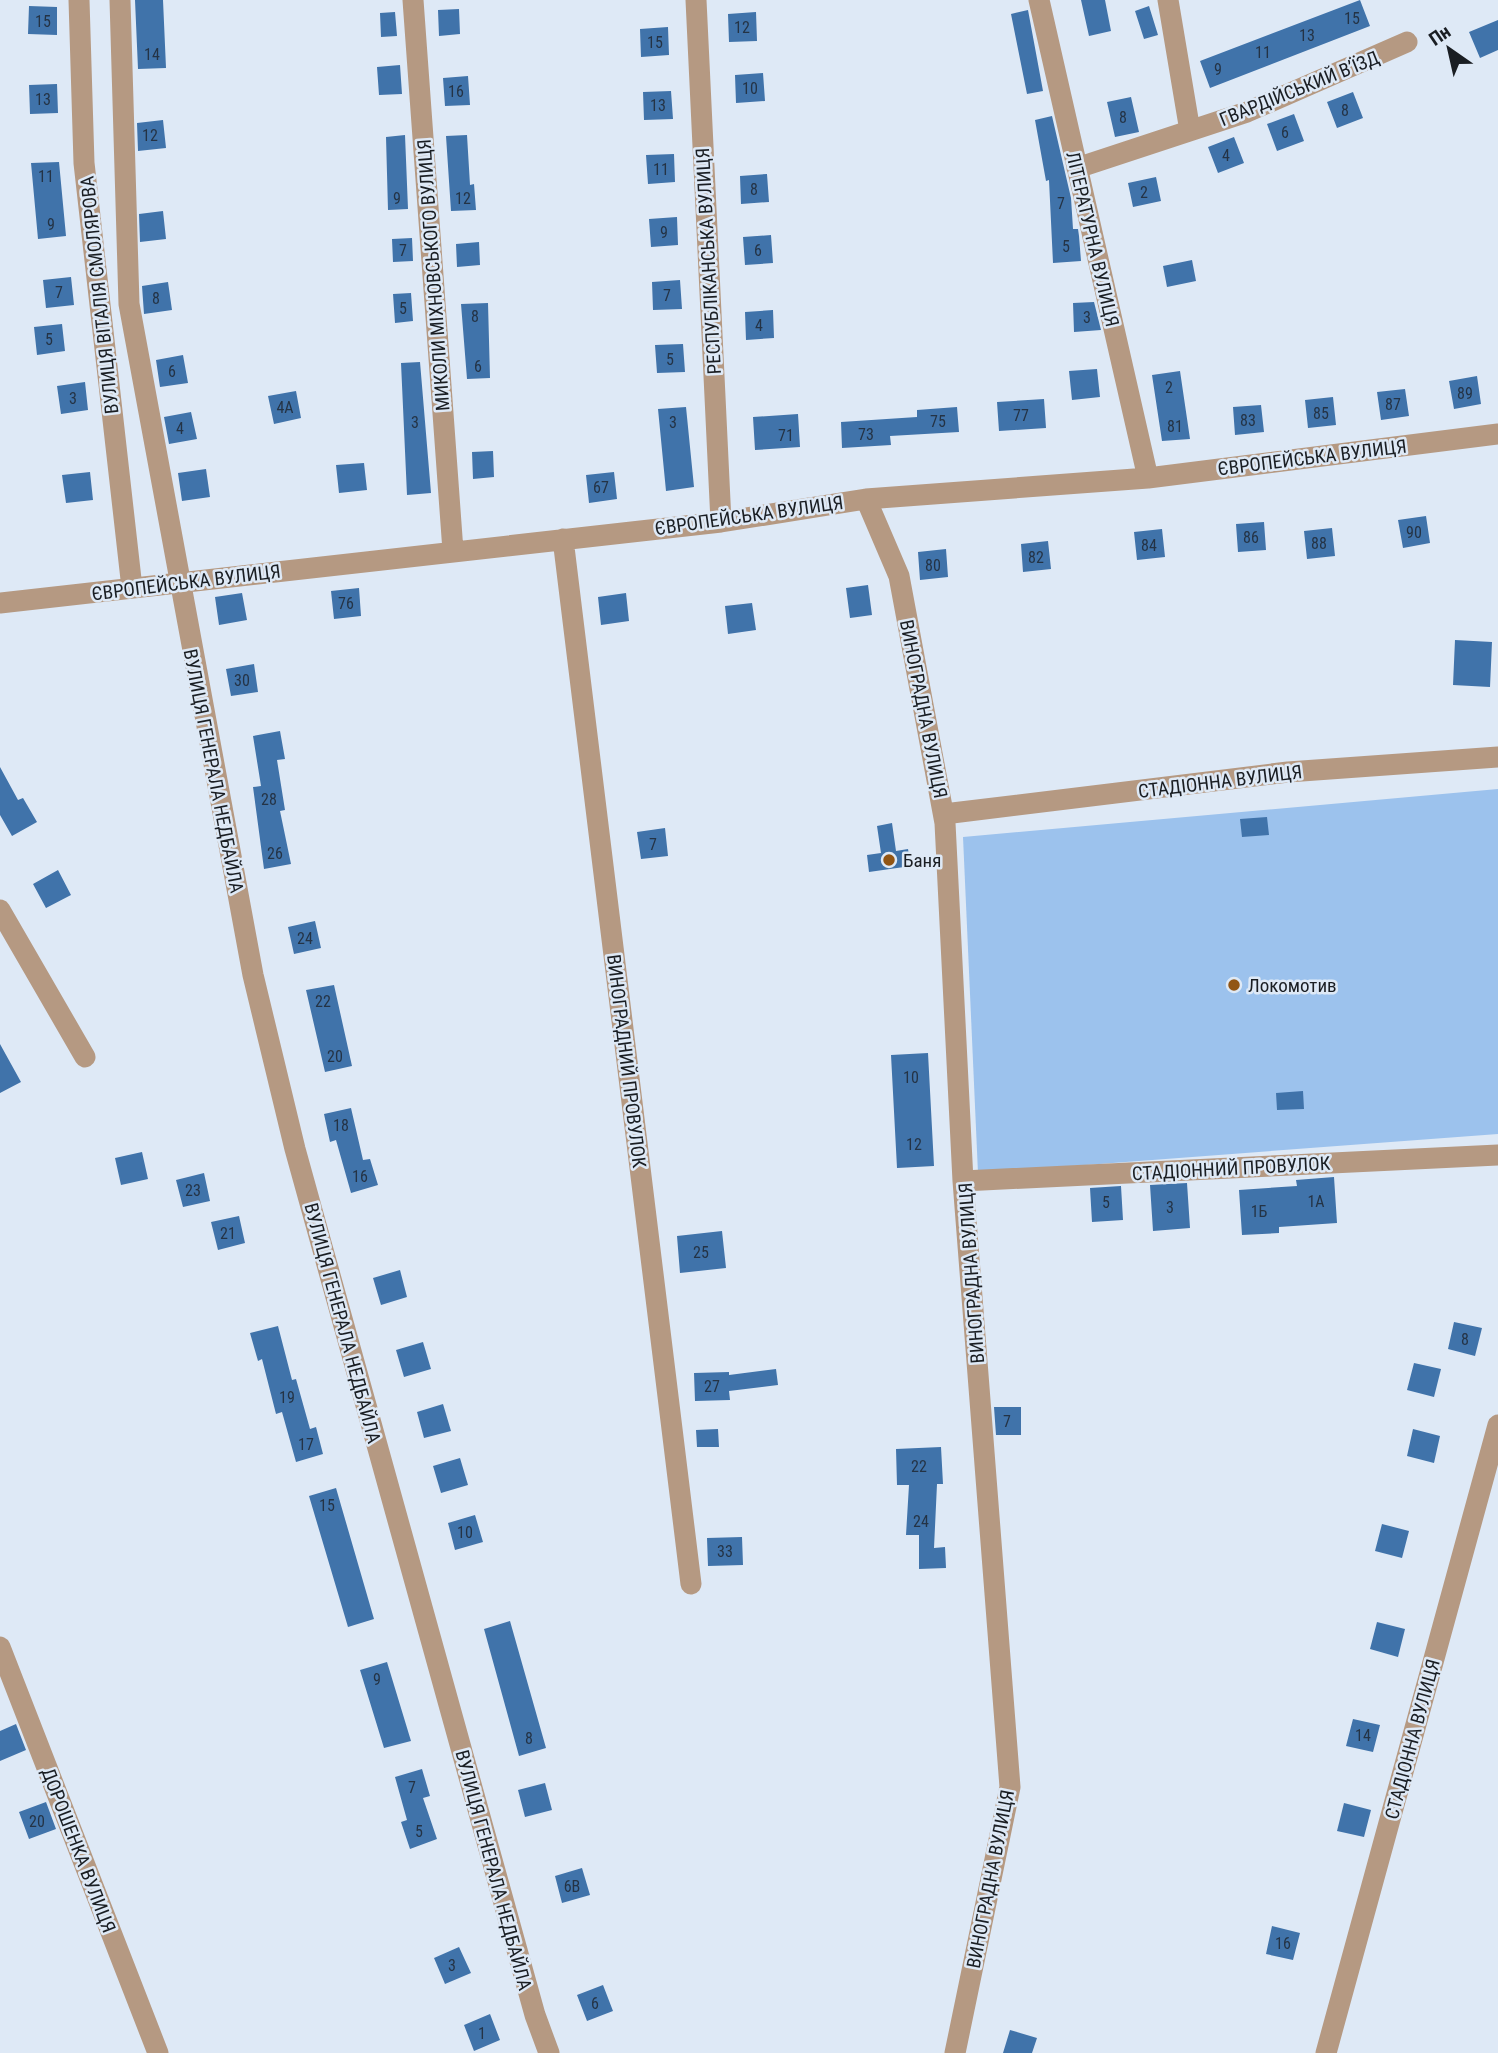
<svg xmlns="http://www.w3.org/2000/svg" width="1498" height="2053" viewBox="0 0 1498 2053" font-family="'Roboto Condensed',sans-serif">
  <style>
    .green { fill: #9cc2ed }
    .building { fill: #4073aa }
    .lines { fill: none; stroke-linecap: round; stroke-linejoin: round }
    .minor { stroke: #b59982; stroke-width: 21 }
    .poi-dot { fill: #915514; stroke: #dee9f6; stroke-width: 2.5 }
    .labels { text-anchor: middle; stroke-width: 5; stroke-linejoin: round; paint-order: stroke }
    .number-label { font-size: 16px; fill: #243345 }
    .street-label { font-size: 19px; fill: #1a1e23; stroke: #dee9f6 }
    .poi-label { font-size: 19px; fill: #1a1e23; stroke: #dee9f6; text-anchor: start }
  </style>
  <rect width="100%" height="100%" fill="#dee9f6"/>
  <!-- green -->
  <path class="green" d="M1498 789V1134L978 1173 963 837Z"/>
  <!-- building -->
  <path class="building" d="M135 0H163L166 68 138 69Z
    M1081 0H1105L1111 31 1089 36Z
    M1360 0 1370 26 1210 88 1200 61Z
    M29 6 57 7V35L28 34Z
    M1149 6 1158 35 1144 39 1135 11Z
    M459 9 460 34 439 36 438 10Z
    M1028 10 1043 91 1027 94 1011 14Z
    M395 12 397 36 381 37 380 13Z
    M756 12 757 41 729 42 728 14Z
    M1498 20V50L1480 58 1469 32Z
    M668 27 669 55 641 57 640 29Z
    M400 65 402 94 379 95 377 67Z
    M763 73 765 101 736 103 735 75Z
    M468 76 470 105 445 106 443 78Z
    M57 84 58 113 30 114 29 85Z
    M671 91 673 119 644 120 643 92Z
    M1353 92 1363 118 1337 128 1327 102Z
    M1131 97 1139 132 1115 137 1107 102Z
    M1294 114 1304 141 1277 151 1267 124Z
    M1052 116 1071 198 1073 229H1078L1079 236 1081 261 1053 263 1049 180 1046 181 1035 120Z
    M163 120 166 148 138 151 137 123Z
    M405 135 408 209 388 210 386 137Z
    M467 135 470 185 474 184 476 210 451 211 446 136Z
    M1234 137 1244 163 1218 173 1208 147Z
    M674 154 675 182 648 184 646 155Z
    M59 162 66 236 38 239 31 163Z
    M767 174 769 202 741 204 740 176Z
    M1156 177 1161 201 1133 207 1128 183Z
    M163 211 166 239 140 242 139 214Z
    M677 217 678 245 651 247 649 219Z
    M771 235 773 263 745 265 743 237Z
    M412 238 413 261 393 262 392 239Z
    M479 242 480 265 457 267 456 244Z
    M1192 260 1196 281 1167 287 1163 266Z
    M71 277 74 305 46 308 43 280Z
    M680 280 682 309 653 310 652 282Z
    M168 282 172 310 144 314 142 286Z
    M411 293 413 321 395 323 393 294Z
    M1094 302 1101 330 1074 332 1073 303Z
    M488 303 490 378 467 379 461 304Z
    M773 310 774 338 746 340 745 312Z
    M62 324 65 351 37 355 34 327Z
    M683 344 685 372 657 373 655 345Z
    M183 355 188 383 160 387 156 360Z
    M420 362 431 493 407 495 401 363Z
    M1097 369 1100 397 1072 400 1069 371Z
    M1180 371 1190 439 1162 441 1152 375Z
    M1477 376 1481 404 1454 409 1449 381Z
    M85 382 88 410 61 414 57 386Z
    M1405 389 1409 416 1381 420 1377 392Z
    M296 391 301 418 274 424 268 396Z
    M1333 397 1336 425 1308 428 1305 400Z
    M1044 399 1046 428 999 431 997 402Z
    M1261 405 1264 432 1235 435 1233 407Z
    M686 407 694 487 666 491 658 409Z
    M957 407 959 432 890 436 891 445 842 448 841 422 917 417V410Z
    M191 412 197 439 169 444 164 417Z
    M798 414 800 447 755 450 753 417Z
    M493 451 494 477 473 479 472 452Z
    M364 463 367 490 339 493 336 465Z
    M206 469 210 497 182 501 178 473Z
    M90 472 93 500 66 503 62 475Z
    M614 472 617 499 589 503 586 475Z
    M1426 516 1430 543 1403 548 1398 520Z
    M1264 522 1266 550 1238 552 1236 524Z
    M1332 528 1335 556 1307 559 1304 531Z
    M1162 529 1165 557 1137 560 1134 532Z
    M1048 541 1051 569 1023 572 1021 544Z
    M946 549 948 577 920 580 918 552Z
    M868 585 872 615 850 618 846 588Z
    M359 588 361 616 334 619 331 591Z
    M242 593 247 620 219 625 215 597Z
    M626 593 629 621 601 625 598 597Z
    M752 603 756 630 728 634 725 606Z
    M1455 640 1492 642 1490 687 1453 685Z
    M254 664 258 692 231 696 226 669Z
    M280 731 285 759 277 760 285 810 280 811 291 864 264 869 253 787 261 786 253 736Z
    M0 767 18 800 23 798 37 822 12 836 0 815Z
    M1267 817 1269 835 1242 837 1240 819Z
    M892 823 896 851 908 849 911 866 869 872 867 855 881 853 877 826Z
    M665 828 668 856 641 859 637 832Z
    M58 870 71 895 46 908 33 884Z
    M315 921 321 948 294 954 288 927Z
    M334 985 352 1066 325 1072 306 990Z
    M0 1044 21 1082 0 1093Z
    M928 1053 934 1166 897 1168 891 1055Z
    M1303 1091 1304 1109 1277 1110 1276 1093Z
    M351 1108 363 1160 370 1159 378 1185 351 1193 336 1140 330 1142 324 1114Z
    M142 1152 148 1179 121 1185 115 1158Z
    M204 1173 210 1201 183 1207 176 1180Z
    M1334 1177 1337 1223 1279 1227V1233L1242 1235 1239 1190 1297 1186 1296 1180Z
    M1187 1183 1190 1228 1153 1231 1150 1185Z
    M1121 1186 1123 1220 1092 1222 1090 1188Z
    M239 1216 245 1243 218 1250 211 1222Z
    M722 1231 726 1268 680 1273 677 1236Z
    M400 1270 407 1297 381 1305 373 1278Z
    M1454 1322 1482 1328 1475 1356 1448 1349Z
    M278 1326 292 1380 296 1379 310 1429 316 1427 323 1454 296 1462 282 1412 276 1414 262 1359 258 1361 250 1333Z
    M423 1342 431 1369 404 1377 396 1350Z
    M1414 1363 1441 1369 1434 1397 1407 1390Z
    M776 1369 778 1385 729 1391 730 1400 695 1401 694 1373 729 1372V1375Z
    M443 1404 451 1431 424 1438 417 1412Z
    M994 1407H1021V1435H996Z
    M718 1429 719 1447H697L696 1430Z
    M1413 1429 1440 1436 1434 1463 1407 1456Z
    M941 1447 943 1484H937L934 1548 945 1547 946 1568 919 1569V1535H906L909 1485H897L896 1449Z
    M460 1458 468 1485 441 1493 433 1466Z
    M336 1488 374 1619 348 1627 309 1496Z
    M475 1515 483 1542 455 1550 448 1523Z
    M1382 1524 1409 1531 1402 1558 1375 1551Z
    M742 1537 743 1565 708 1566 707 1538Z
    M510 1621 546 1748 519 1756 484 1629Z
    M1377 1622 1405 1629 1398 1657 1370 1649Z
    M387 1662 411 1741 384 1748 360 1670Z
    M1353 1719 1380 1725 1373 1752 1346 1746Z
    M16 1724 26 1750 0 1761V1731Z
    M422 1769 430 1796 423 1798 437 1839 410 1849 401 1822 407 1820 395 1777Z
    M545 1783 552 1810 525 1817 518 1790Z
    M46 1802 56 1829 29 1839 19 1812Z
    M1344 1803 1371 1810 1364 1837 1337 1831Z
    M582 1868 590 1895 562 1903 555 1876Z
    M1272 1926 1300 1933 1293 1960 1266 1954Z
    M459 1947 471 1973 445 1984 434 1958Z
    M603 1985 613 2011 587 2021 577 1995Z
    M490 2014 500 2040 474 2051 464 2025Z
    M1010 2030 1037 2038 1032 2053H1003Z"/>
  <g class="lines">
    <!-- minor -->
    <path class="minor" d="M79 0 84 163 132 588
      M120 0 129 304 253 975 295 1149 535 2015 549 2053
      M413 0 453 551
      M696 0 721 522
      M1039 0 1148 478
      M1168 0 1190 131
      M1077 168 1247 112 1407 42
      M866 499 899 576 945 823 963 1181 1010 1787 955 2053
      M563 539 691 1584
      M0 603 721 522 866 499 1148 478 1498 434
      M944 814 1288 772 1498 757
      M0 910 85 1057
      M963 1181 1498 1155
      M0 1647 158 2053
      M1326 2053 1498 1425"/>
  </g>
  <!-- markers -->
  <g class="poi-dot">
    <circle cx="889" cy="860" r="7"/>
    <circle cx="1234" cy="985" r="7"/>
  </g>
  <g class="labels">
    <!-- number labels -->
    <g class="number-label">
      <text x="1352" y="24">15</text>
      <text x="43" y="27">15</text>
      <text x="742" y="33">12</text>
      <text x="1307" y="41">13</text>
      <text x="655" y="48">15</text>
      <text x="1263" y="58">11</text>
      <text x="152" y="60">14</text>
      <text x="1218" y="75">9</text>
      <text x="750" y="94">10</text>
      <text x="456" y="97">16</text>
      <text x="43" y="105">13</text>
      <text x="658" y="111">13</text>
      <text x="1345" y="116">8</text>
      <text x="1123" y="123">8</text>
      <text x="1285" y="138">6</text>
      <text x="150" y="141">12</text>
      <text x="1226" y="161">4</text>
      <text x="661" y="175">11</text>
      <text x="46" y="182">11</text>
      <text x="754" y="195">8</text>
      <text x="1144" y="198">2</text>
      <text x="397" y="204">9</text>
      <text x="463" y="204">12</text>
      <text x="1061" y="209">7</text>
      <text x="51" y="230">9</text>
      <text x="664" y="238">9</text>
      <text x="1066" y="252">5</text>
      <text x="403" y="256">7</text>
      <text x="758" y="256">6</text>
      <text x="59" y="298">7</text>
      <text x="667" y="301">7</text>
      <text x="156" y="304">8</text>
      <text x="403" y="314">5</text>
      <text x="475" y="322">8</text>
      <text x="1087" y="323">3</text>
      <text x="759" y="331">4</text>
      <text x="49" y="345">5</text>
      <text x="670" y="365">5</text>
      <text x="478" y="372">6</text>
      <text x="172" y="377">6</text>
      <text x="1169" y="393">2</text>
      <text x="1465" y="399">89</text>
      <text x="73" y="404">3</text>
      <text x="1393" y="410">87</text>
      <text x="285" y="413">4А</text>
      <text x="1321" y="419">85</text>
      <text x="1021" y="421">77</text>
      <text x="1248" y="426">83</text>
      <text x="938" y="427">75</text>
      <text x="415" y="428">3</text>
      <text x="673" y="428">3</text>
      <text x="1175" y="432">81</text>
      <text x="180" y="434">4</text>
      <text x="866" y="440">73</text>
      <text x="786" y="441">71</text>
      <text x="601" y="493">67</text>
      <text x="1414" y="538">90</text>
      <text x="1251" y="543">86</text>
      <text x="1319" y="549">88</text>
      <text x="1149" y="551">84</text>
      <text x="1036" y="563">82</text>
      <text x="933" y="571">80</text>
      <text x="346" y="609">76</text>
      <text x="242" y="686">30</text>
      <text x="269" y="805">28</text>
      <text x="653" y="850">7</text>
      <text x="275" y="859">26</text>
      <text x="305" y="944">24</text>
      <text x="323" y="1007">22</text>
      <text x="335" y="1062">20</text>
      <text x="911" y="1083">10</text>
      <text x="341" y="1131">18</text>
      <text x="914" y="1150">12</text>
      <text x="360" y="1182">16</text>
      <text x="193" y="1196">23</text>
      <text x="1316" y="1207">1А</text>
      <text x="1106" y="1208">5</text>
      <text x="1170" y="1213">3</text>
      <text x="1259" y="1217">1Б</text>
      <text x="228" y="1239">21</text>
      <text x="701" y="1258">25</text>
      <text x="1465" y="1345">8</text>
      <text x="712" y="1392">27</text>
      <text x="287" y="1403">19</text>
      <text x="1007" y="1427">7</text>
      <text x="306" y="1450">17</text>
      <text x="919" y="1472">22</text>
      <text x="327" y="1511">15</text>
      <text x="921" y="1527">24</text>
      <text x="465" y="1538">10</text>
      <text x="725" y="1557">33</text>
      <text x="377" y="1685">9</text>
      <text x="1363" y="1741">14</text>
      <text x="529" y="1744">8</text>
      <text x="412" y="1793">7</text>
      <text x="37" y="1827">20</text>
      <text x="419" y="1837">5</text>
      <text x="572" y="1892">6В</text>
      <text x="1283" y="1949">16</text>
      <text x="452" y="1971">3</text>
      <text x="595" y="2009">6</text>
      <text x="482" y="2039">1</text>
    </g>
    <!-- street labels -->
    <g class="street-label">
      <text transform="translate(1299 88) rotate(-22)" y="7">ГВАРДІЙСЬКИЙ В’ЇЗД</text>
      <text transform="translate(1093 239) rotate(77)" y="7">ЛІТЕРАТУРНА ВУЛИЦЯ</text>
      <text transform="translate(708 261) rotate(-93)" y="7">РЕСПУБЛІКАНСЬКА ВУЛИЦЯ</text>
      <text transform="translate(433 275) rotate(-94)" y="7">МИКОЛИ МІХНОВСЬКОГО ВУЛИЦЯ</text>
      <text transform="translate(99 295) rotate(-96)" y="7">ВУЛИЦЯ ВІТАЛІЯ СМОЛЯРОВА</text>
      <text transform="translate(1312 457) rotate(-7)" y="7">ЄВРОПЕЙСЬКА ВУЛИЦЯ</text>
      <text transform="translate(749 515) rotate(-8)" y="7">ЄВРОПЕЙСЬКА ВУЛИЦЯ</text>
      <text transform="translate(186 582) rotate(-7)" y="7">ЄВРОПЕЙСЬКА ВУЛИЦЯ</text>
      <text transform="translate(924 709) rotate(79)" y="7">ВИНОГРАДНА ВУЛИЦЯ</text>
      <text transform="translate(214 771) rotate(79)" y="7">ВУЛИЦЯ ГЕНЕРАЛА НЕДБАЙЛА</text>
      <text transform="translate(1220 781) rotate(-7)" y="7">СТАДІОННА ВУЛИЦЯ</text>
      <text transform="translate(627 1061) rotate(83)" y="7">ВИНОГРАДНИЙ ПРОВУЛОК</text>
      <text transform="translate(1231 1168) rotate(-3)" y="7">СТАДІОННИЙ ПРОВУЛОК</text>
      <text transform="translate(971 1273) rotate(-94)" y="7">ВИНОГРАДНА ВУЛИЦЯ</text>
      <text transform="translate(343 1323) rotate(75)" y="7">ВУЛИЦЯ ГЕНЕРАЛА НЕДБАЙЛА</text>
      <text transform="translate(1412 1739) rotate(-75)" y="7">СТАДІОННА ВУЛИЦЯ</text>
      <text transform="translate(79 1850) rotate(69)" y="7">ДОРОШЕНКА ВУЛИЦЯ</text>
      <text transform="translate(494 1870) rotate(75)" y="7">ВУЛИЦЯ ГЕНЕРАЛА НЕДБАЙЛА</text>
      <text transform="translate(990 1879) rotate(-79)" y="7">ВИНОГРАДНА ВУЛИЦЯ</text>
    </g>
    <!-- poi labels -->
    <g class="poi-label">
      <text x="903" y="867">Баня</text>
      <text x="1248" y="992">Локомотив</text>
    </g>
  </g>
  <!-- north arrow -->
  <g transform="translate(1449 49) rotate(326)" stroke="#dee9f6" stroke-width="5" paint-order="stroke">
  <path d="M0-5L12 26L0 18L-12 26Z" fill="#1a1e23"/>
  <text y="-10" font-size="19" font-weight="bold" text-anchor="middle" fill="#1a1e23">Пн</text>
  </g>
</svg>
